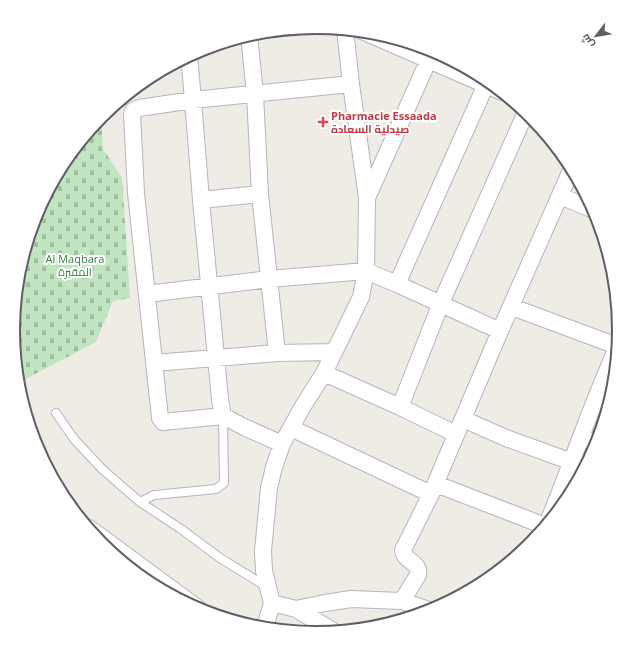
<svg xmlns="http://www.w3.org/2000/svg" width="632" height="659" viewBox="0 0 632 659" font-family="'Open Sans',Cairo,sans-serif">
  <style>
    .cemetery { fill: url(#cemetery-stones) }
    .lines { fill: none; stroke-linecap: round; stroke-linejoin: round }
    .lane-casing { stroke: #b4b6bb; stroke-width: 10 }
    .street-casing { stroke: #b4b6bb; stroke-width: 18 }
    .lane { stroke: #fff; stroke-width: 8 }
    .street { stroke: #fff; stroke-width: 16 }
    .health-dot { fill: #e0444e; stroke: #fff; stroke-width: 1.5 }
    .labels { text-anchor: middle; stroke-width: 4; stroke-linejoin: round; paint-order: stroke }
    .health-label { font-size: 11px; font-weight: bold; fill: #be3a42; stroke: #fff; text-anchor: start }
    .park-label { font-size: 11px; fill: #358139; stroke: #fff }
    .rim { fill: none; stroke: #5c5f64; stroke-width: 2 }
  </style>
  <defs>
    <pattern id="cemetery-stones" width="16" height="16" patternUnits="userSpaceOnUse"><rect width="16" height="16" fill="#c0e5c0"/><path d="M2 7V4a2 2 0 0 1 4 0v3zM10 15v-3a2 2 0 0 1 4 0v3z" fill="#9fbda0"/></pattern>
  </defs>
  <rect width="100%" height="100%" fill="#eeece4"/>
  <!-- cemetery -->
  <path class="cemetery" d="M101 116 103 149 122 178 130 298 113 301 96 342 18 383 13 329 19 270 36 213 64 161Z"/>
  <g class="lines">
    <defs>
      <path id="lane" d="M56 413 74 439 102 469 140 502 181 529 220 558 267 587
        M140 502 154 495 216 489 224 483 223 416"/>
      <path id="street" d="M362 31 502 92
        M189 55 193 100 139 108 133 111 132 114 136 193 160 418 163 422 223 416
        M488 80 397 284 500 331
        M560 196 594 210
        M367 198 433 50
        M201 200 260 194
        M147 294 269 279 366 271 397 284
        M512 307 617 346
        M277 353 334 352
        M154 363 277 353 260 194 255 94 249 35
        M324 373 400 407 441 303 526 112
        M400 407 456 434
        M463 419 506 438 572 462
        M291 428 431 494
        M581 437 596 444
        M282 444 244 427 223 416 220 399 201 200 193 100 351 84
        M436 484 545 526
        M548 522C572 464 591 405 617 348
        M89 528 199 609
        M402 601 418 575C421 562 404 562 403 550L431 494 500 331 572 168
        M272 603 296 609 333 631
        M296 609 325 603 351 599 402 601 429 610
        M265 627 272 603 264 571 263 551 269 488 274 467 282 444 303 406 324 373 361 297 366 271 367 198 351 84 345 29"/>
    </defs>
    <!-- lane casing -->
    <use href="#lane" class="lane-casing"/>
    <!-- street casing -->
    <use href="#street" class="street-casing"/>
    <!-- lane -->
    <use href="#lane" class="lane"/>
    <!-- street -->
    <use href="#street" class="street"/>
  </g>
  <!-- markers -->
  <path class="health-dot" d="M321 116h4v4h4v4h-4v4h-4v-4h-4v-4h4z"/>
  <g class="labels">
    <!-- health labels -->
    <g class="health-label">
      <text x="331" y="120">Pharmacie Essaada<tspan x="331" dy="13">صيدلية السعادة</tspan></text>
    </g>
    <!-- park labels -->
    <g class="park-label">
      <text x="75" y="263">Al Maqbara<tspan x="75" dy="13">المقبرة</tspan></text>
    </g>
  </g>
  <!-- crop -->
  <path d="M0 0H632V659H0ZM20 330a296 296 0 1 1 592 0a296 296 0 1 1-592 0Z" fill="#fff" fill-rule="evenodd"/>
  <path class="rim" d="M20 330a296 296 0 1 1 592 0a296 296 0 1 1-592 0Z"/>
  <!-- north arrow -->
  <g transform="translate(596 36) rotate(239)" stroke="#ffffff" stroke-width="3" paint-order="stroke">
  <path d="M0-3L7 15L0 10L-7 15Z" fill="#5c5f64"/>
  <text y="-6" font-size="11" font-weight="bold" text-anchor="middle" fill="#5c5f64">ش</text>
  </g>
</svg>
